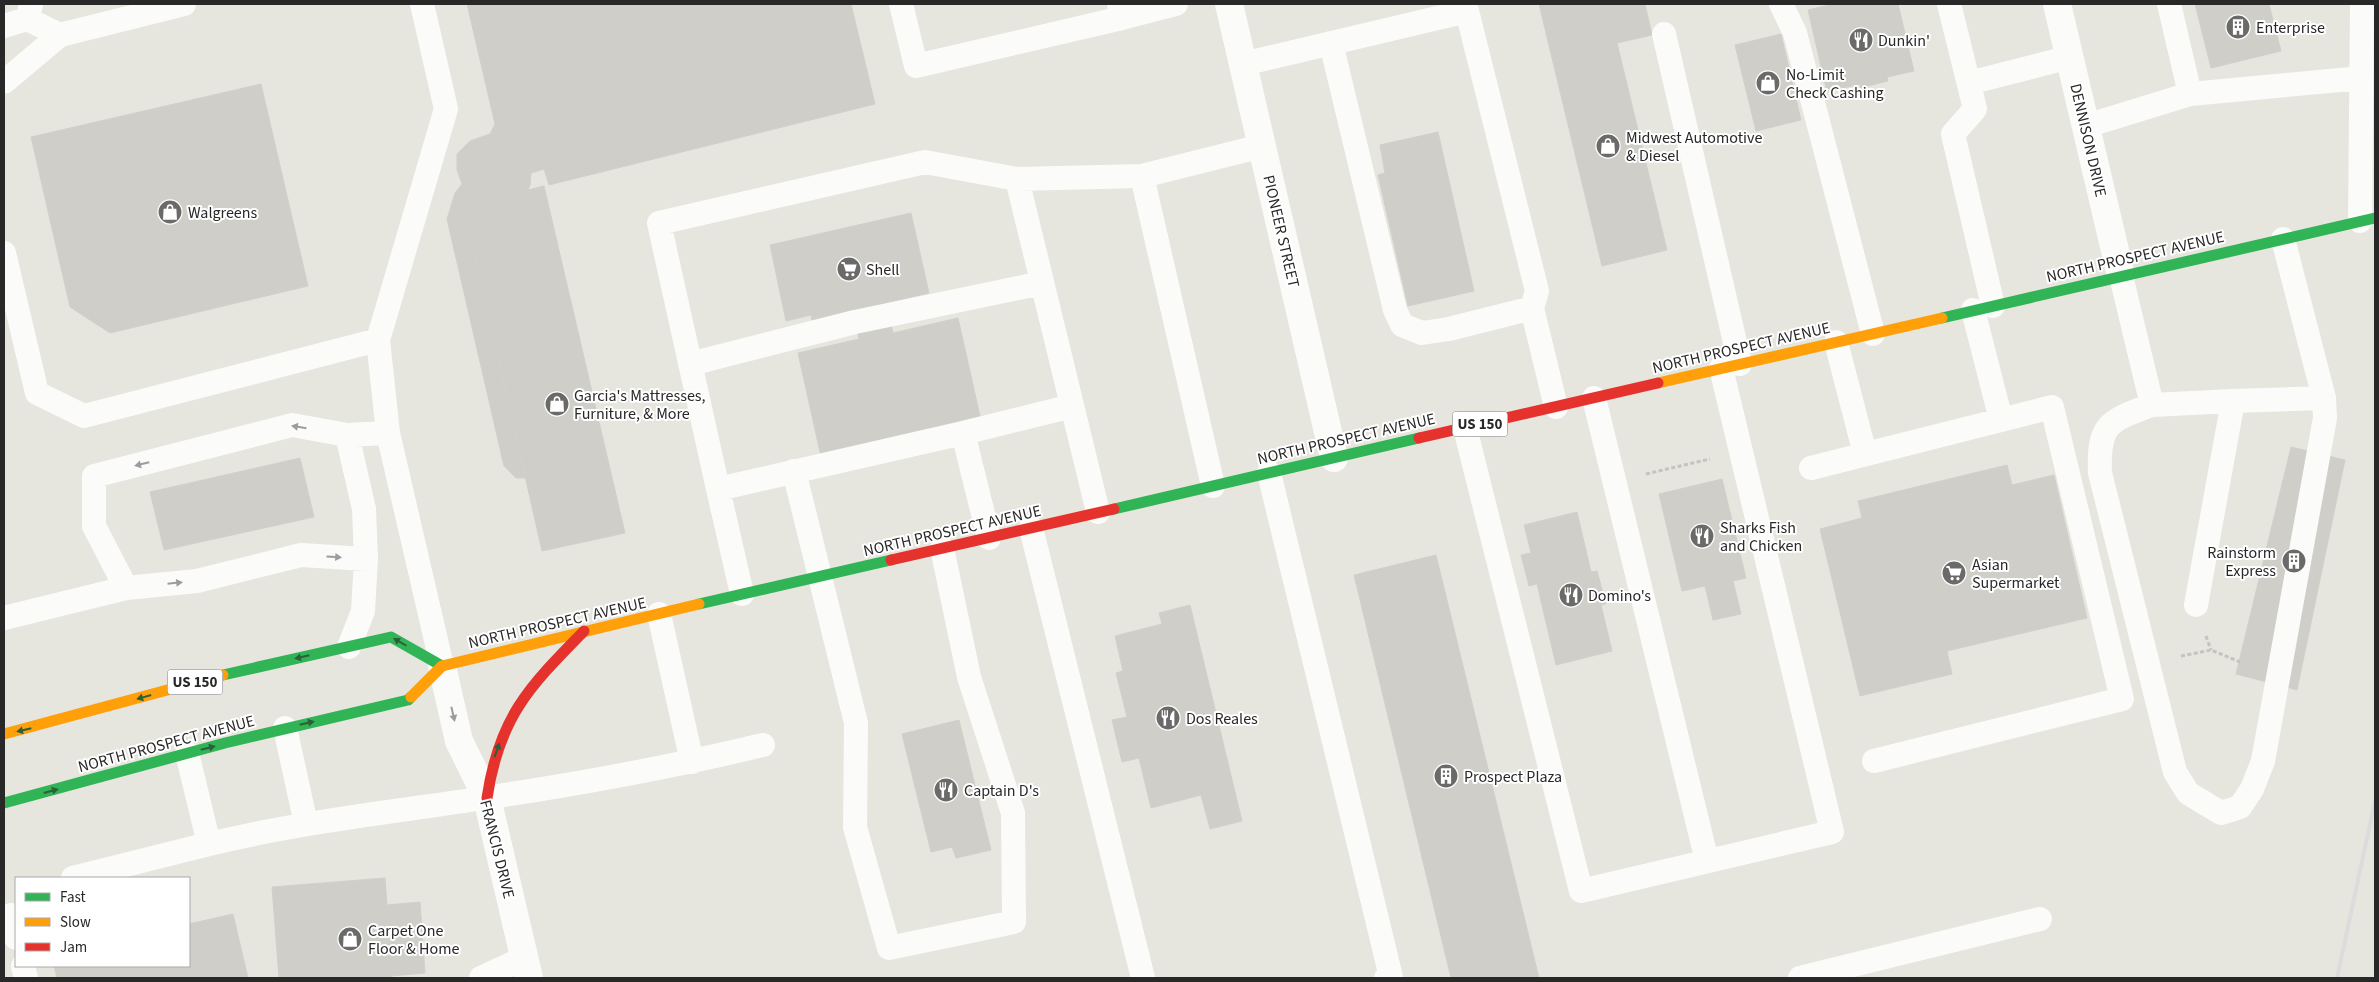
<svg xmlns="http://www.w3.org/2000/svg" width="2379" height="982" viewBox="0 0 2379 982" font-family="'Source Sans 3',sans-serif">
  <style>
    .building { fill: #cfcec9; stroke: #d1d0ca }
    .lines { fill: none; stroke-linecap: round; stroke-linejoin: round }
    .path { stroke: #c4c3c3; stroke-width: 3; stroke-dasharray: 4 2.5; stroke-linecap: butt }
    .lane { stroke: #fbfbfa; stroke-width: 24 }
    .street { stroke: #fbfbfa; stroke-width: 28 }
    .fast { stroke: #30b455; stroke-width: 11 }
    .slow { stroke: #ff9f0a; stroke-width: 11 }
    .jam { stroke: #e5322d; stroke-width: 11 }
    .rail { stroke: #dddcdd; stroke-width: 4 }
    .oneway { fill: #9c9c9c }
    .oneway2 { fill: #2b603a }
    .labels { text-anchor: middle; stroke-width: 4; stroke-linejoin: round; paint-order: stroke }
    .shield { fill: #fff; stroke: #686868; stroke-width: 1 }
    .shield-label { font-size: 15px; font-weight: bold; fill: #282828 }
    .poi-label { font-size: 16px; fill: #282828; stroke: #fff; text-anchor: start }
    .street-label { font-size: 16px; fill: #282828; stroke: #fff }
  </style>
  <rect width="100%" height="100%" fill="#e6e5de"/>
  <!-- building -->
  <path class="building" d="M467 4H482L521 171 518 183 511 189 463 203 526 478H516L504 466 447 219 455 193 462 184 457 170V154L470 141 490 134 495 124Z
    M482 4H851L875 104 549 185 544 169 531 173 530 185 528 190 544 186 625 533 542 551 463 203 511 189 518 183 521 171Z
    M1539 4H1645L1652 35 1617 43 1667 250 1602 266Z
    M1834 4H1898L1914 71 1887 77 1888 81 1860 88V84L1827 92 1808 10Z
    M2195 4H2269L2281 51 2211 68Z
    M1781 34 1801 120 1756 131 1735 45Z
    M261 84 308 286 110 333 70 307 31 137Z
    M1438 132 1474 291 1408 306 1378 175 1385 173 1380 145Z
    M911 213 929 293 812 320 811 315 786 321 770 245Z
    M886 303 893 333 958 318 982 425 822 461 798 353 859 339 853 311Z
    M2291 447 2345 460 2297 690 2236 674Z
    M300 458 314 517 164 550 150 492Z
    M2007 465 2012 485 2054 475 2087 618 1947 651 1952 674 1860 696 1820 529 1862 518 1858 501Z
    M1722 479 1746 578 1733 581 1741 614 1713 620 1705 586 1682 591 1659 494Z
    M1577 512 1591 572 1597 571 1606 604 1601 605 1612 651 1556 665 1537 584 1529 586 1521 555 1531 553 1524 525Z
    M1436 555 1539 978H1451L1354 575Z
    M1190 605 1242 821 1210 829 1201 795 1151 808 1139 758 1122 762 1112 720 1127 717 1116 673 1123 671 1115 636 1162 624 1159 613Z
    M959 720 991 850 956 858 952 847 931 852 902 734Z
    M385 878 387 905 420 902 425 973 391 976V978H279L272 887Z
    M233 914 248 978H57L54 966H189V924Z"/>
  <g class="lines">
    <!-- path -->
    <path class="path" d="M1646 474 1710 459
      M2206 636 2211 650
      M2181 656 2211 650 2240 662"/>
    <!-- lane -->
    <path class="lane" d="M422 4 446 109 378 340 388 433 442 666
      M901 4 916 66 1122 18
      M1119 4 1122 18 1176 4
      M1781 4 1795 33 1873 334
      M1949 4 1975 109 1953 134 1993 306
      M2169 4 2190 94
      M27 19 60 35 184 4
      M4 26 27 19 31 5
      M1664 34 1740 364
      M1331 43 1395 310 1402 325 1422 333 1449 329 1532 308
      M1243 64 1467 11 1537 291 1532 308 1556 407
      M4 82 60 35
      M1969 83 2070 57
      M2086 126 2190 94 2361 78
      M1142 176 1213 486
      M1017 179 1098 512
      M2360 221 2362 4
      M4 253 37 393 84 416 378 340
      M2121 276 2152 405C2109 421 2098 423 2100 473L2175 772 2188 793 2221 813 2240 807 2252 789 2263 761 2325 418 2324 398
      M1973 310 2001 420
      M1836 342 1865 454
      M690 364 855 322 1042 283
      M1594 398 1707 861
      M2233 401 2324 398 2283 239
      M2152 405 2233 401 2196 605
      M1465 428 1581 891 1832 832 1721 368
      M963 433 1072 406
      M1811 468 2052 407 2122 699 1874 761
      M794 471 856 723 855 827 889 948 1014 922 1013 813 969 677 942 548
      M1269 473 1391 977 1386 978
      M718 489 659 223 925 162 1017 179 1142 176 1262 146
      M1031 528 1143 978
      M126 588 94 526V476L292 425 347 435
      M742 594 718 489 963 433 989 538
      M659 614 692 762
      M4 618 126 588 197 581 301 555 366 559
      M349 647 363 611 366 559 364 509 347 435 388 433
      M285 728 306 824
      M209 844C300 822 392 812 485 798 578 784 672 767 763 745
      M73 878 209 844 187 753
      M4 917 11 915 16 938
      M23 966 26 978
      M481 978 524 958
      M1800 978 2040 919"/>
    <!-- street -->
    <path class="street" d="M1229 4 1334 458
      M2057 4 2121 276
      M442 666 459 741 487 798 529 978"/>
    <!-- fast -->
    <path class="fast" d="M1942 318 2375 218
      M1114 509 1419 438
      M699 604 891 560
      M223 675 391 637 442 666
      M4 803 225 743 408 700 411 697"/>
    <!-- slow -->
    <path class="slow" d="M1658 383 1942 318
      M411 697 442 666 699 604
      M4 734 223 675"/>
    <!-- jam -->
    <path class="jam" d="M1419 438 1658 383
      M891 560 1114 509
      M487 798C499 717 529 687 584 631"/>
    <!-- rail -->
    <path class="rail" d="M2337 978 2375 801"/>
  </g>
  <!-- one-way arrows -->
  <defs><path id="oneway-solid" d="M-6-.8H1V-3.2L6.5 0L1 3.2V.8H-6Z" transform="scale(1.25)"/></defs>
  <g class="oneway">
    <use href="#oneway-solid" transform="translate(299 427) rotate(-171)"/>
    <use href="#oneway-solid" transform="translate(142 464) rotate(166)"/>
    <use href="#oneway-solid" transform="translate(334 557) rotate(4)"/>
    <use href="#oneway-solid" transform="translate(175 583) rotate(-6)"/>
    <use href="#oneway-solid" transform="translate(453 714) rotate(77)"/>
  </g>
  <g class="oneway2">
    <use href="#oneway-solid" transform="translate(400 642) rotate(-150)"/>
    <use href="#oneway-solid" transform="translate(302 657) rotate(167)"/>
    <use href="#oneway-solid" transform="translate(144 697) rotate(164)"/>
    <use href="#oneway-solid" transform="translate(307 723) rotate(-13)"/>
    <use href="#oneway-solid" transform="translate(24 730) rotate(167)"/>
    <use href="#oneway-solid" transform="translate(208 748) rotate(-14)"/>
    <use href="#oneway-solid" transform="translate(497 750) rotate(-71)"/>
    <use href="#oneway-solid" transform="translate(51 791) rotate(-15)"/>
  </g>
  <!-- icons -->
  <defs>
    <symbol id="building-disc" viewBox="-11 -11 22 22"><circle r="9.5" fill="#6a6a68" stroke="#fff"/><path d="M-4-6H4V6H1V3H-1V6H-4ZM-2.5-4.3h1.7v1.8h-1.7ZM.8-4.3h1.7v1.8H.8ZM-2.5-1h1.7V.8h-1.7ZM.8-1h1.7V.8H.8Z" fill="#fff"/></symbol>
    <symbol id="restaurant-disc" viewBox="-11 -11 22 22"><circle r="9.5" fill="#6a6a68" stroke="#fff"/><path d="M-5-6h1v4h1v-4h1v4h1v-4h1v5L-1.5 .5V6h-2V.5L-5-1ZM5-6V6H3V1.5H1.5Q1.5-4 5-6Z" fill="#fff"/></symbol>
    <symbol id="shop-disc" viewBox="-11 -11 22 22"><circle r="9.5" fill="#6a6a68" stroke="#fff"/><path d="M-5-2.5h2.3a2.7 3.5 0 0 1 5.4 0H5L5.5 6h-11ZM-1.5-2.5h3a1.5 2.3 0 0 0-3 0Z" fill="#fff"/></symbol>
    <symbol id="supermarket-disc" viewBox="-11 -11 22 22"><circle r="9.5" fill="#6a6a68" stroke="#fff"/><path d="M-6-5.5h2.5l.6 2H6L4.5 2H-2.5L-4.4-4H-6ZM-1.5 3.2a1.3 1.3 0 1 0 .1 0ZM3 3.2a1.3 1.3 0 1 0 .1 0Z" fill="#fff"/></symbol>
  </defs>
  <g fill-rule="evenodd">
    <use href="#building-disc" x="2224" y="13" width="28" height="28"/>
    <use href="#restaurant-disc" x="1847" y="26" width="28" height="28"/>
    <use href="#shop-disc" x="1754" y="69" width="28" height="28"/>
    <use href="#shop-disc" x="1594" y="132" width="28" height="28"/>
    <use href="#shop-disc" x="156" y="198" width="28" height="28"/>
    <use href="#supermarket-disc" x="835" y="255" width="28" height="28"/>
    <use href="#shop-disc" x="543" y="390" width="28" height="28"/>
    <use href="#restaurant-disc" x="1688" y="522" width="28" height="28"/>
    <use href="#building-disc" x="2280" y="547" width="28" height="28"/>
    <use href="#supermarket-disc" x="1940" y="559" width="28" height="28"/>
    <use href="#restaurant-disc" x="1557" y="581" width="28" height="28"/>
    <use href="#restaurant-disc" x="1154" y="704" width="28" height="28"/>
    <use href="#building-disc" x="1432" y="762" width="28" height="28"/>
    <use href="#restaurant-disc" x="932" y="776" width="28" height="28"/>
    <use href="#shop-disc" x="336" y="925" width="28" height="28"/>
  </g>
  <g class="labels">
    <!-- shield labels -->
    <g class="shield">
      <rect x="1452.5" y="411.5" width="55" height="25" rx="4"/>
      <rect x="167.5" y="669.5" width="55" height="25" rx="4"/>
    </g>
    <g class="shield-label">
      <text x="1480" y="429">US 150</text>
      <text x="195" y="687">US 150</text>
    </g>
    <!-- poi labels -->
    <g class="poi-label">
      <text x="2256" y="33">Enterprise</text>
      <text x="1878" y="46">Dunkin'</text>
      <text x="1786" y="80">No-Limit<tspan x="1786" dy="18">Check Cashing</tspan></text>
      <text x="1626" y="143">Midwest Automotive<tspan x="1626" dy="18">&amp; Diesel</tspan></text>
      <text x="188" y="218">Walgreens</text>
      <text x="866" y="275">Shell</text>
      <text x="574" y="401">Garcia's Mattresses,<tspan x="574" dy="18">Furniture, &amp; More</tspan></text>
      <text x="1720" y="533">Sharks Fish<tspan x="1720" dy="18">and Chicken</tspan></text>
      <text x="2276" y="558" text-anchor="end">Rainstorm<tspan x="2276" dy="18">Express</tspan></text>
      <text x="1972" y="570">Asian<tspan x="1972" dy="18">Supermarket</tspan></text>
      <text x="1588" y="601">Domino's</text>
      <text x="1186" y="724">Dos Reales</text>
      <text x="1464" y="782">Prospect Plaza</text>
      <text x="964" y="796">Captain D's</text>
      <text x="368" y="936">Carpet One<tspan x="368" dy="18">Floor &amp; Home</tspan></text>
    </g>
    <!-- street labels -->
    <g class="street-label">
      <text transform="translate(2089 140) rotate(77)" y="6">DENNISON DRIVE</text>
      <text transform="translate(1282 231) rotate(77)" y="6">PIONEER STREET</text>
      <text transform="translate(2135 256) rotate(-13)" y="6">NORTH PROSPECT AVENUE</text>
      <text transform="translate(1741 347) rotate(-13)" y="6">NORTH PROSPECT AVENUE</text>
      <text transform="translate(1346 438) rotate(-13)" y="6">NORTH PROSPECT AVENUE</text>
      <text transform="translate(952 530) rotate(-13)" y="6">NORTH PROSPECT AVENUE</text>
      <text transform="translate(557 622) rotate(-13)" y="6">NORTH PROSPECT AVENUE</text>
      <text transform="translate(166 743) rotate(-15)" y="6">NORTH PROSPECT AVENUE</text>
      <text transform="translate(498 849) rotate(76)" y="6">FRANCIS DRIVE</text>
    </g>
  </g>
  <!-- border -->
  <rect width="2379" height="982" fill="none" stroke="#282828" stroke-width="10"/>
  <!-- legend -->
  <rect x="15" y="877" width="175" height="90" fill="#ffffff" stroke="#a9a9a9"/>
  <rect x="25" y="893" width="25" height="8" fill="#30b455" stroke="#a9a9a9"/>
  <text x="60" y="902" font-size="15" fill="#282828">Fast</text>
  <rect x="25" y="918" width="25" height="8" fill="#ff9f0a" stroke="#a9a9a9"/>
  <text x="60" y="927" font-size="15" fill="#282828">Slow</text>
  <rect x="25" y="943" width="25" height="8" fill="#e5322d" stroke="#a9a9a9"/>
  <text x="60" y="952" font-size="15" fill="#282828">Jam</text>
</svg>
